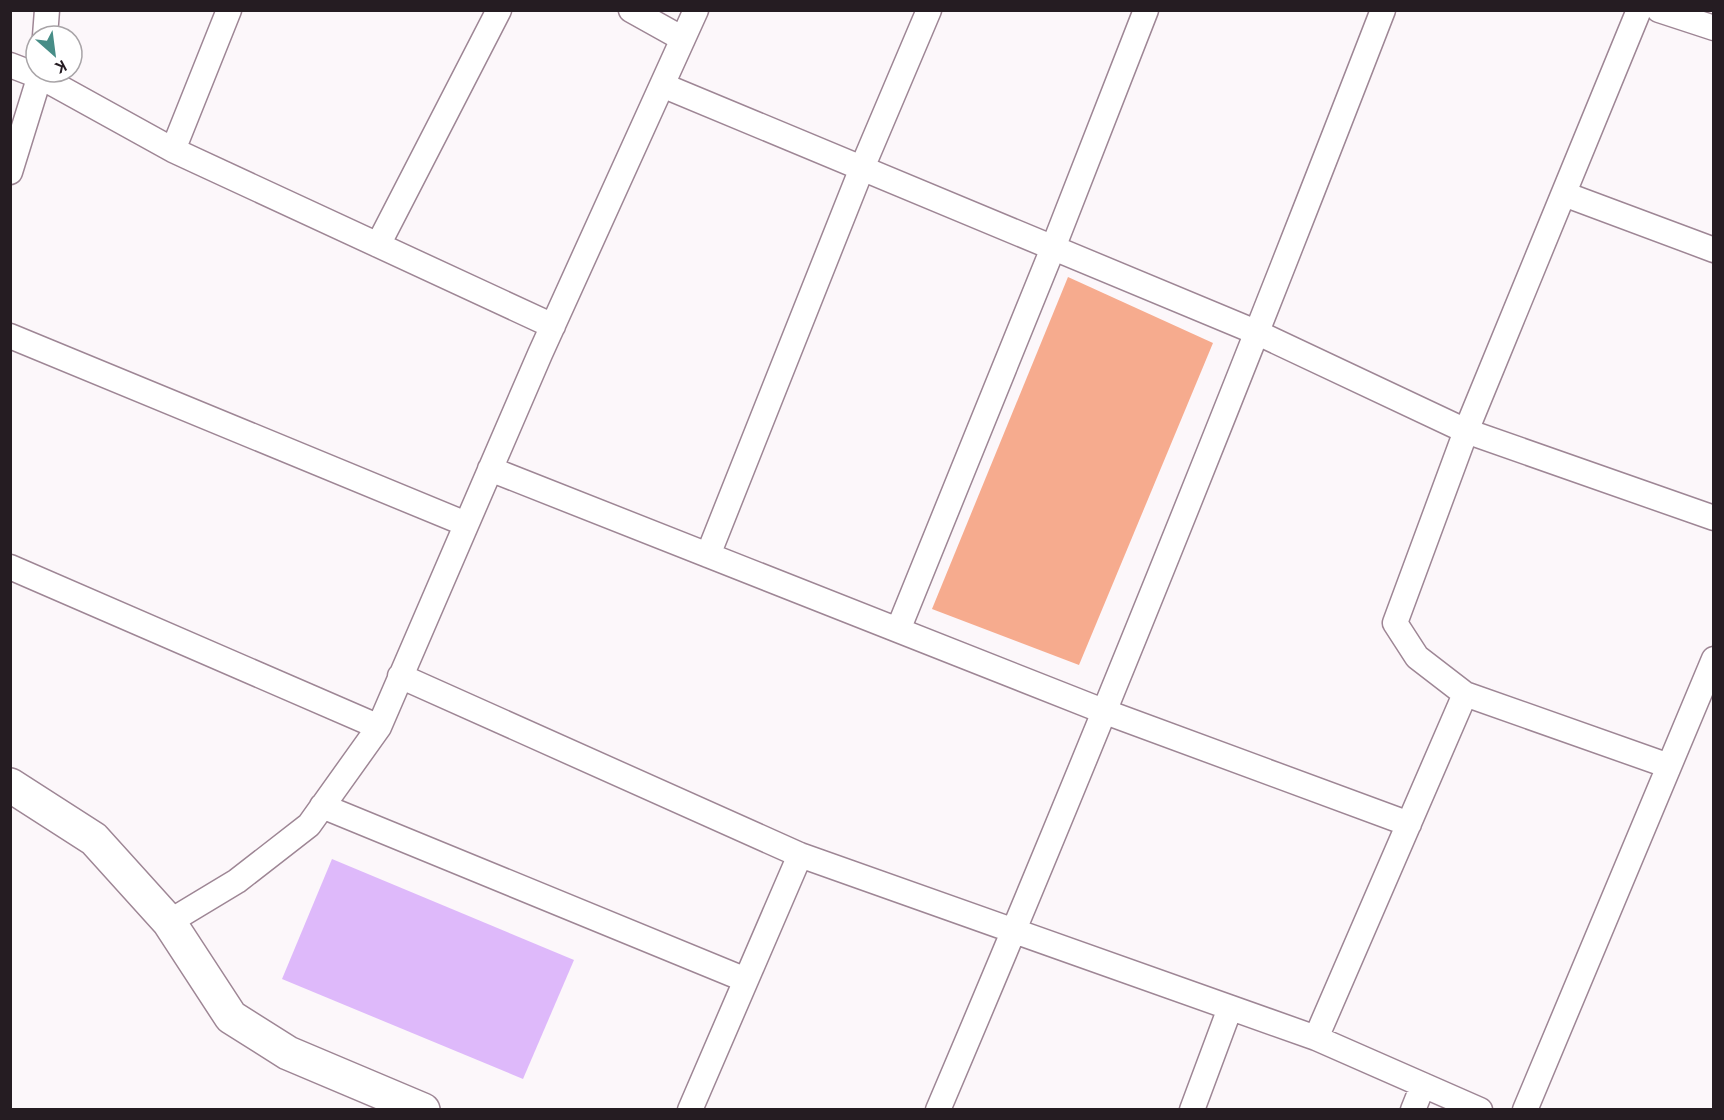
<svg xmlns="http://www.w3.org/2000/svg" width="1724" height="1120" viewBox="0 0 1724 1120" font-family="'Space Grotesk',sans-serif">
  <style>
    .forest { fill: #f6ab8e }
    .building { fill: #deb9fa }
    .lines { fill: none; stroke-linecap: round; stroke-linejoin: round }
    .street-casing { stroke: #9e8695; stroke-width: 27 }
    .secondary-casing { stroke: #9e8695; stroke-width: 36 }
    .street { stroke: #fff; stroke-width: 24 }
    .secondary { stroke: #fff; stroke-width: 33 }
  </style>
  <rect width="100%" height="100%" fill="#fcf7fa"/>
  <!-- forest -->
  <path class="forest" d="M1068 277 1213 343 1079 665 932 609Z"/>
  <!-- building -->
  <path class="building" d="M332 859 574 960 523 1079 282 979Z"/>
  <g class="lines">
    <defs>
      <path id="street" d="M631 10 683 39
        M1639 10 1466 431 1395 623 1417 657 1465 694 1669 766
        M1659 10 1714 28
        M45 36 47 10
        M10 65 41 77 173 150 553 326
        M662 85 1258 333 1466 431 1714 518
        M173 150 229 10
        M10 172 41 72
        M1564 194 1714 250
        M378 245 499 10
        M10 336 466 524
        M490 469 1103 711 1409 824
        M708 555 862 168 929 10
        M10 567 379 727
        M898 630 1053 248 1146 10
        M400 676 800 855 1316 1038 1480 1110
        M322 806 746 980
        M169 922 237 881 309 825 379 727 540 354 696 10
        M1316 1038 1465 694
        M690 1110 800 855
        M938 1110C1093 746 1240 379 1383 10
        M1192 1110 1230 1008
        M1413 1110 1423 1085
        M1525 1110 1714 659"/>
      <path id="secondary" d="M10 785 94 839 169 922 231 1017 288 1053 423 1110"/>
    </defs>
    <!-- street casing -->
    <use href="#street" class="street-casing"/>
    <!-- secondary casing -->
    <use href="#secondary" class="secondary-casing"/>
    <!-- street -->
    <use href="#street" class="street"/>
    <!-- secondary -->
    <use href="#secondary" class="secondary"/>
  </g>
  <!-- border -->
  <rect width="1724" height="1120" fill="none" stroke="#251c22" stroke-width="24"/>
  <!-- north arrow -->
  <g transform="translate(54 54) rotate(152)"><circle r="28" fill="#ffffff" stroke="#a8a4a7" stroke-width="1.5"/>
  <path d="M0-4.5L10 22L0 15L-10 22Z" fill="#478d87"/>
  <text y="-9" font-size="16" font-weight="bold" text-anchor="middle" fill="#251c22">K</text>
  </g>
</svg>
